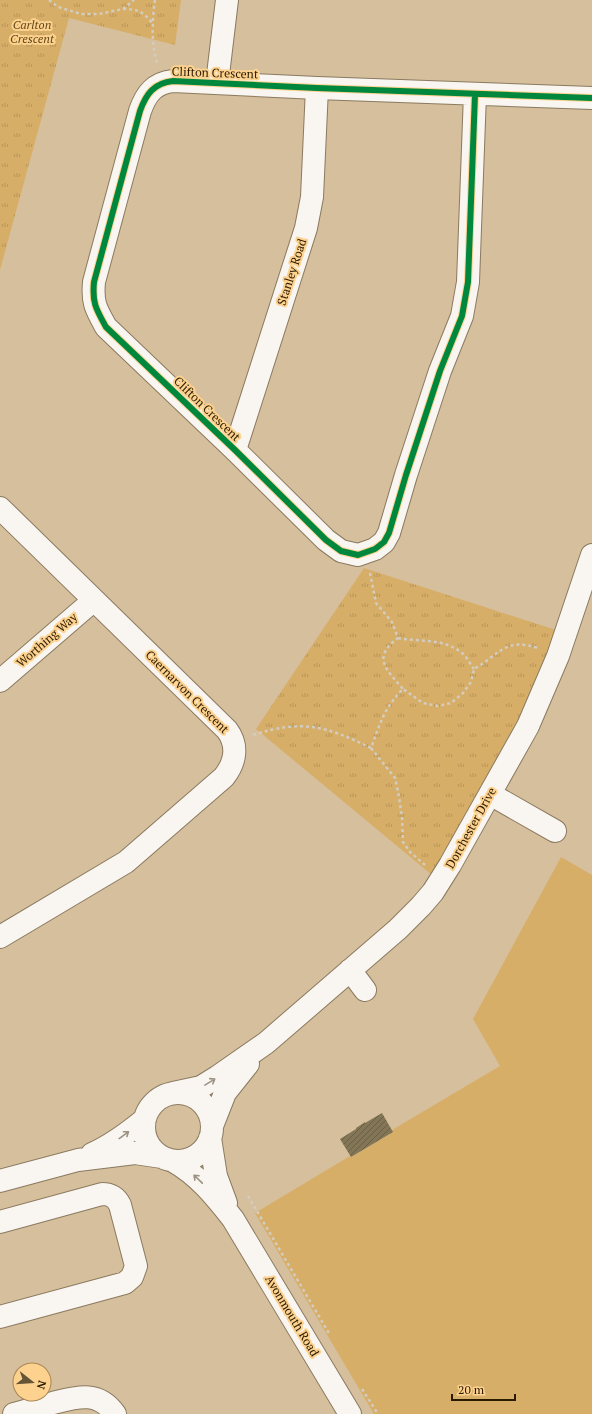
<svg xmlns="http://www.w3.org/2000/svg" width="592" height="1414" viewBox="0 0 592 1414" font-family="'PT Serif',serif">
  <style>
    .grass { fill: #d7ae67 }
    .park { fill: url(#park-tufts) }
    .building { fill: url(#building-hatch) }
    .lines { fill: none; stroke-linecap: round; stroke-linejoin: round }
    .minor-casing { stroke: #8a7a60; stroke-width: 24 }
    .path { stroke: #d3ccc1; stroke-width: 2.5; stroke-dasharray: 3 3; stroke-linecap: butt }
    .minor { stroke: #f9f5f0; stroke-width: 22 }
    .cycleway-casing { stroke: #fdd28f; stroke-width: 8 }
    .cycleway { stroke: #00873e; stroke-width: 6 }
    .oneway { stroke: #9c9284 }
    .labels { text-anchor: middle; stroke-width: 4; stroke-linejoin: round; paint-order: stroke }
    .park-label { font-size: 12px; font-style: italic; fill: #634819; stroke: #fdd28f }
    .street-label { font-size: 12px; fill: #2a1a00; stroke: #fdd28f }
  </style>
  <defs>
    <pattern id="park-tufts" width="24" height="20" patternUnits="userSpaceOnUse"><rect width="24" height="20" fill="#d7ae67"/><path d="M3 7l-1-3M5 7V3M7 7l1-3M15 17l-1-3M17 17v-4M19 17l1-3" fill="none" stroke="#b99558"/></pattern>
    <pattern id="building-hatch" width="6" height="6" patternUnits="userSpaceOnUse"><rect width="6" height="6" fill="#837657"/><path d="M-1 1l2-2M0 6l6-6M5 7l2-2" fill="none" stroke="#6b6046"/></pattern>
  </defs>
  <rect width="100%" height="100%" fill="#d6bf9c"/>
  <!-- grass -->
  <path class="grass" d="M561 857 592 875V1414H374L255 1213 350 1156 351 1157 393 1132 392 1130 500 1066 473 1019Z"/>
  <!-- park -->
  <path class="park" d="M0 0H181L175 45 69 18 0 270Z
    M364 568 556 630 545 661 520 718 432 875 256 729Z"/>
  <!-- building -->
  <path class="building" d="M382 1113 393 1132 351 1157 340 1139 356 1129V1128L365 1122V1123Z"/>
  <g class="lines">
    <defs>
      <path id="minor" d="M217 83 227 0
        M475 94 468 282 462 316 440 371 406 475 389 533 384 542 375 549 358 555 341 551 326 540 235 450 106 327C96 309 92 303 94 282L140 111C146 94 154 83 173 81L317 88 592 98
        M235 450 306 228 312 197 317 88
        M0 508 227 730C239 746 235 763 224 777L126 862 0 937
        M0 681 94 600
        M490 794 555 831
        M350 970 365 990
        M173 1093 201 1087 217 1077 266 1043 398 929 421 906 433 892 450 865 528 726 558 656 592 555
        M144 1127a34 34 0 1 1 68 0a34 34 0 1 1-68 0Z
        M212 1126 225 1093 248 1064
        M210 1138 216 1176 226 1203
        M92 1154C112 1145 128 1133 145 1119
        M173 1161C198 1175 215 1196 233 1219L350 1414
        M0 1181 78 1160 135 1153 162 1157
        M0 1222 102 1194C111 1194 116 1197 120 1205L136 1266 132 1277 125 1283 0 1317
        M14 1414C27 1410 40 1407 53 1403 77 1397 98 1390 115 1414"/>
    </defs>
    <!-- minor casing -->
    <use href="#minor" class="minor-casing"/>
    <!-- path -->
    <path class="path" d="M49 0 58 7 81 14H99L123 9 134 0
      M155 0C152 21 151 42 157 63
      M123 9C137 9 143 11 152 23
      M370 573 376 603 392 622 398 638C371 658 387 670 403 689
      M398 638C420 642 444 638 462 653 467 657 470 664 474 669
      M253 735C302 719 326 726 371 748
      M425 865 410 852 403 842 402 818 399 797 395 778 371 748C380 724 384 708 403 689L423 703 438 706 451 703 463 693 471 682 474 669C499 655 505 637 538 648
      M248 1196 330 1335
      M362 1389 378 1414"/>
    <!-- minor -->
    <use href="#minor" class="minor"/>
    <defs>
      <path id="cycleway" d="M475 94 468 282 462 316 440 371 406 475 389 533 384 542 375 549 358 555 341 551 326 540 235 450 106 327C96 309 92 303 94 282L140 111C146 94 154 83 173 81L317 88 592 98"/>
    </defs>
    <!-- cycleway casing -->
    <use href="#cycleway" class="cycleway-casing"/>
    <!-- cycleway -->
    <use href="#cycleway" class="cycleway"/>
  </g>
  <!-- one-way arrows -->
  <defs><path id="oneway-shaft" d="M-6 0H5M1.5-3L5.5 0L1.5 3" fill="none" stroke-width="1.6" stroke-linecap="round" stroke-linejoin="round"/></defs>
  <g class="oneway">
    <use href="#oneway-shaft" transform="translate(210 1082) rotate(-31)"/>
    <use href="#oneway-shaft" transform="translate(124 1135) rotate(-36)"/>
    <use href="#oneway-shaft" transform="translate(198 1179) rotate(-136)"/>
  </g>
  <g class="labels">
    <!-- park labels -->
    <g class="park-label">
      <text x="32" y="29">Carlton<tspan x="32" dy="14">Crescent</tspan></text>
    </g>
    <!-- street labels -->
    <g class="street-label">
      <text transform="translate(215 73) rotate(2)" y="4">Clifton Crescent</text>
      <text transform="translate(292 272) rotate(-72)" y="4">Stanley Road</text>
      <text transform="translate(207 409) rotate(44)" y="4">Clifton Crescent</text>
      <text transform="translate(47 640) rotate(-41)" y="4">Worthing Way</text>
      <text transform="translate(187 692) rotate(45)" y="4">Caernarvon Crescent</text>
      <text transform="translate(471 828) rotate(-61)" y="4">Dorchester Drive</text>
      <text transform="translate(292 1316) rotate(59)" y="4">Avonmouth Road</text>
    </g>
  </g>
  <!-- north arrow -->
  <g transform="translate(32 1382) rotate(107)"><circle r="19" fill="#fdd28f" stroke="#a98856"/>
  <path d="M0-3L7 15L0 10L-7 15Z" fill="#665437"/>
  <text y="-6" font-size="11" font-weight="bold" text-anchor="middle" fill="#2a1a00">N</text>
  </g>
  <!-- scale -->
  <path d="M452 1394v6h63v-6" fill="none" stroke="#2a1a00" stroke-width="2"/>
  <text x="458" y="1394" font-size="12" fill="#2a1a00" stroke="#fdd28f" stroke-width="3" paint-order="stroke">20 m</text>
</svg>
